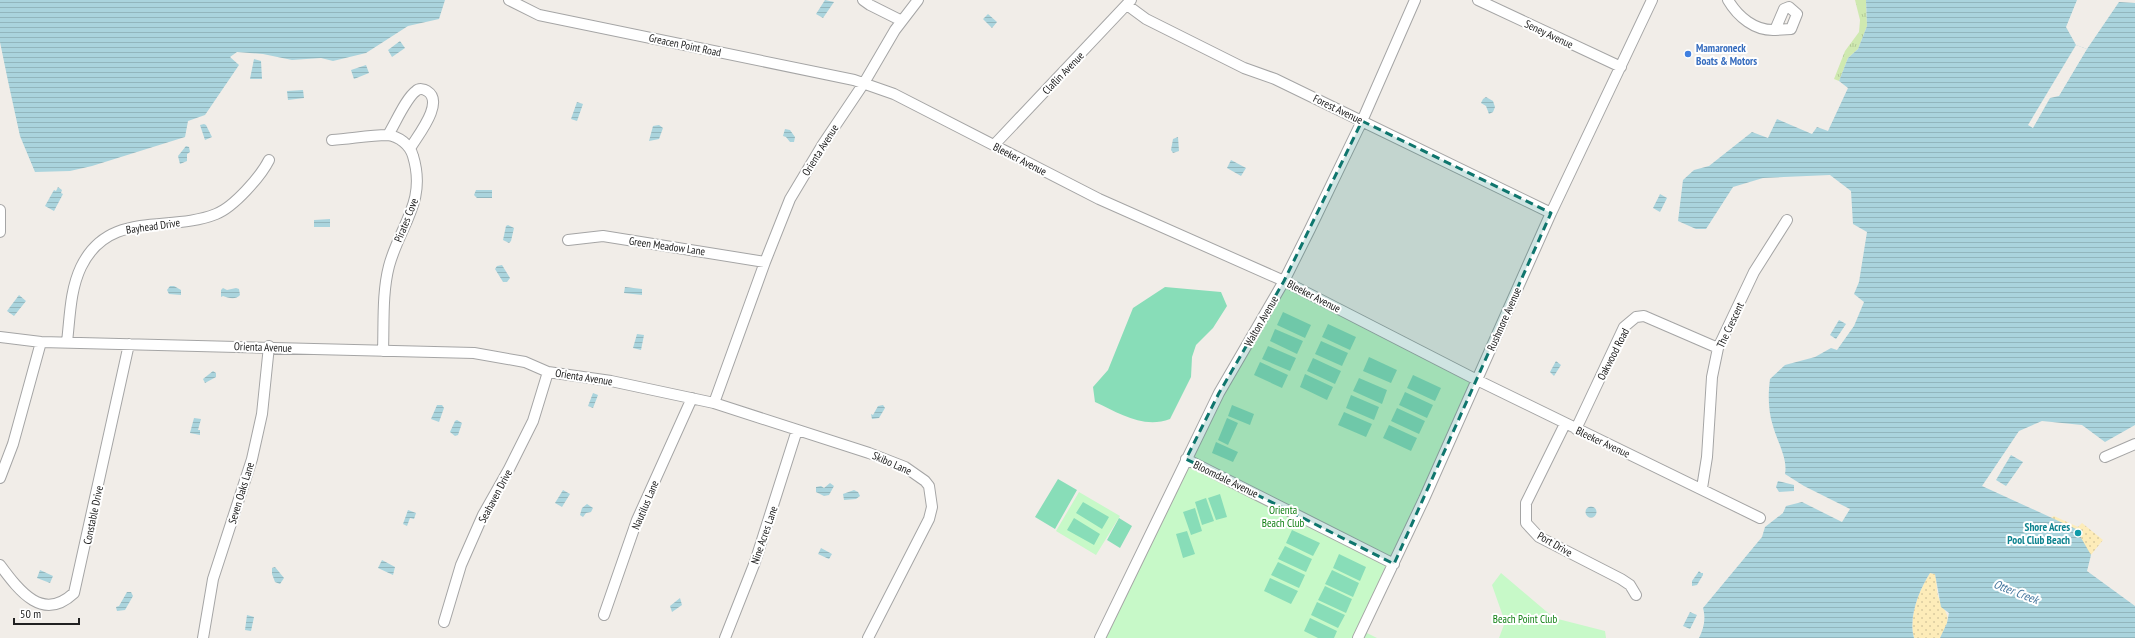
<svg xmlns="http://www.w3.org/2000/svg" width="2135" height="638" viewBox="0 0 2135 638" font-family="'PT Sans Narrow',sans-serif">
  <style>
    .grass { fill: url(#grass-tufts) }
    .sand { fill: url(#sand-dots) }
    .park { fill: #c7f9c8 }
    .pitch { fill: #88ddb8 }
    .water { fill: url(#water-rules) }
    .pier { fill: #f1ede8 }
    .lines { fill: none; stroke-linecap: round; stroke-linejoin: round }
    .minor-casing { stroke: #a5a5a5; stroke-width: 12 }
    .minor { stroke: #fff; stroke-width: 10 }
    .marked { fill: #0f766e; fill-opacity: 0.2; stroke: #0f766e; stroke-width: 3; stroke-dasharray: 8 5; stroke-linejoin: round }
    .shop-dot { fill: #3f7fe0; stroke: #fff; stroke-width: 1.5 }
    .culture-dot { fill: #0f9aa8; stroke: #fff; stroke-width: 1.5 }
    .labels { text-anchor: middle; stroke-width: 4; stroke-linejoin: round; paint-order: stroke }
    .street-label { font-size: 11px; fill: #212121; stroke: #fff }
    .shop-label { font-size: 11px; font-weight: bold; fill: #366cbe; stroke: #fff; text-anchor: start }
    .park-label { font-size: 11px; fill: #0f7f12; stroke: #fff }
    .culture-label { font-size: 11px; font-weight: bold; fill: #0d838f; stroke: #fff; text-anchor: end }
    .water-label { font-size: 12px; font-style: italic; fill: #48789f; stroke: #fff }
  </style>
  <defs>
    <pattern id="grass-tufts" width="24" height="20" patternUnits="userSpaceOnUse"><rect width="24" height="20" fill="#cfe9b0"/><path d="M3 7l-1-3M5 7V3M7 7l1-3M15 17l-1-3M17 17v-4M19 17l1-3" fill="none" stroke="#b1c897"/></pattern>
    <pattern id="sand-dots" width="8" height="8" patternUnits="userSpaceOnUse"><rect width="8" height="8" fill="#fdecb9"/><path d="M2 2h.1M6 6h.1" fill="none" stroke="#d9ca9f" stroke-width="1.8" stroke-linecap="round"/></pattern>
    <pattern id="water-rules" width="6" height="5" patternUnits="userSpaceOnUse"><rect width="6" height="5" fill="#aad4dd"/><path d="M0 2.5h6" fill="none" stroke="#92b6bd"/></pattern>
  </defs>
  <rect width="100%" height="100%" fill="#f1ede8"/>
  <!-- grass -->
  <path class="grass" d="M1855 0H1866L1867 26 1858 49 1848 58 1839 81 1834 79 1845 51 1859 32 1860 20Z"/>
  <!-- sand -->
  <path class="sand" d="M2054 516 2078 527 2082 523 2103 540 2086 561 2049 519Z
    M1930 573 1935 574C1937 581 1936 589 1938 596 1946 618 1954 613 1940 638H1914C1908 618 1919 590 1930 573Z"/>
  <!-- park -->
  <path class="park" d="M1282 283 1474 381 1359 629 1377 638H1098L1179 464Z
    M1079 492 1120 516 1096 555 1056 531Z
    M1501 573 1554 618 1605 631 1606 638H1499L1505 622 1492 585Z"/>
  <!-- pitch -->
  <path class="pitch" d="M1165 287 1221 292 1227 306 1213 328 1196 345 1192 357 1191 377 1170 419C1143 429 1119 413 1095 402L1093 387 1108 370 1133 308Z
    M1283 312 1311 325 1305 338 1277 325Z
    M1328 324 1356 337 1350 350 1322 337Z
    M1275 329 1303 341 1297 354 1270 341Z
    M1321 341 1348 353 1342 366 1315 354Z
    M1268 346 1296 358 1290 371 1262 359Z
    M1369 357 1397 370 1391 383 1363 371Z
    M1313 358 1341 371 1335 384 1307 371Z
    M1260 362 1288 375 1282 388 1254 375Z
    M1305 374 1333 387 1327 400 1300 387Z
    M1413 375 1441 388 1435 401 1407 388Z
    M1359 378 1387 390 1382 404 1353 391Z
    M1405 392 1433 405 1427 418 1399 405Z
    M1351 395 1379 407 1374 420 1346 408Z
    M1232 405 1254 414 1250 425 1228 416Z
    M1397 408 1425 421 1419 434 1391 421Z
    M1344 412 1372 424 1366 437 1338 425Z
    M1227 418 1238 423 1228 445 1218 440Z
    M1389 425 1417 438 1411 451 1383 438Z
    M1216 442 1238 452 1233 462 1212 453Z
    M1058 479 1077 490 1055 529 1035 517Z
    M1220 494 1227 517 1216 520 1208 498Z
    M1206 498 1214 521 1202 525 1195 502Z
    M1083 502 1109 517 1102 529 1076 513Z
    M1195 508 1202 531 1191 535 1183 512Z
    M1074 518 1100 534 1094 545 1067 530Z
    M1119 518 1132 526 1120 548 1107 540Z
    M1292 530 1320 543 1313 556 1286 543Z
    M1187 531 1195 554 1183 558 1176 534Z
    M1285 546 1312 559 1306 572 1278 559Z
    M1339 554 1366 567 1360 581 1333 568Z
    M1278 562 1305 575 1299 588 1271 575Z
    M1332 570 1359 583 1353 597 1325 584Z
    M1270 578 1298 591 1291 604 1264 591Z
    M1325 586 1352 599 1346 613 1318 600Z
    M1317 602 1345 615 1338 628 1311 615Z
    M1310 618 1337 631 1334 638H1318L1304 631Z"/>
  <!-- water -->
  <path class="water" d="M0 0H445L439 19 408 26 366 53 333 61 321 58 292 60 263 54 237 52 230 57 239 65 205 115 188 121 185 137 92 166 70 171 35 172 20 136 8 81 0 42Z
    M825 0 834 2 823 18 816 14Z
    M1866 0H2077L2066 27 2076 45 2087 49 2119 2 2135 3V425L2105 442 2082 425 2042 421 2019 431 1982 486 2076 529 2091 555 2087 571 2135 606V638H1940L1947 623 1949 613 1941 607 1935 574 1930 573C1919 590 1908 618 1914 638H1699C1704 628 1706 619 1703 608L1762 537 1765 527 1783 513 1786 506 1802 502 1842 522 1850 509 1804 486 1785 474C1788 459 1777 441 1773 426 1768 411 1768 394 1770 379L1785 365 1815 357 1831 348 1837 350 1854 326 1864 302 1854 294 1859 282 1867 232 1853 224 1851 191 1830 175 1763 178 1733 187 1706 229H1696L1678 221 1683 180 1694 170 1709 166 1752 132 1768 138 1777 119 1812 134 1817 127 1828 131 1848 88 1839 81 1848 58 1858 49 1867 26Z
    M988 14 997 22 992 28 983 19Z
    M400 41 405 48 392 57 388 50Z
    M254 59 261 61 262 79H250Z
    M366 65 369 73 354 79 351 70Z
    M303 90 304 98 288 100 287 91Z
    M1486 97 1493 101 1495 107 1493 112 1489 114 1486 106 1481 103 1483 99Z
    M577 102 583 104 577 121 571 119Z
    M204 124 206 125 212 137 205 140 200 125Z
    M659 125 663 128 659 139 649 141 653 126Z
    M785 129 790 130 795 137 794 142H790L786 137 783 136Z
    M1178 137 1179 151 1173 153 1171 150 1173 139Z
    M186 146 189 147 190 152 187 154V161L180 164 178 156Z
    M1231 160 1246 168 1241 176 1227 168Z
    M58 187 62 190 61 193 63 194 54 211 45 206 54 190 56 191Z
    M476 190H492V198H477L474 195Z
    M1660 194 1667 198 1660 212 1653 208Z
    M330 219V227H314V220Z
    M508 225 514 228 511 241 509 243 503 240 506 226Z
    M502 265 510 278 507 282H503L495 269 497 266Z
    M170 286H174L181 290V295L169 294 167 290Z
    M625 287 642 289V295L624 293Z
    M223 288 227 290 236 288 239 289 240 295C236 300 228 298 223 296L221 297V290Z
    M19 295 26 301 14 316 7 311Z
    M1839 320 1846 324 1836 339 1830 335Z
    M637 334 644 335 641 350 633 348Z
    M1556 361 1561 365 1554 376 1550 372Z
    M213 371 216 373V377L205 383 203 379Z
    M593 393 598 395 593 408 588 406Z
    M437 405H442L444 408 439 422 431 419Z
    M883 405 885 408 879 418 872 419 871 414 873 415 878 406Z
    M194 418 201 419 198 430H200V435L190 433Z
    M457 420 462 423 458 435 455 436 450 432 455 421Z
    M2011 455 2023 462 2006 486 1996 480Z
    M1778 481 1794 485V491L1779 492 1776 487Z
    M830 483 834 486 829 495 824 496 816 492V487L821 486 824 488Z
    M563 490 570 494 562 507 555 503Z
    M854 490 858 492 860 496 856 499 844 500 843 494Z
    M587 504 593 508 591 512 586 513 583 517 580 515 582 508Z
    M1585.5 512a5.5 5.5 0 1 1 11 0a5.5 5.5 0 1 1-11 0Z
    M408 510 416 513 414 519 410 518 407 526 403 524Z
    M821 548 832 554 829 559 818 554Z
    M382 560 395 567 393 575 378 568Z
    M275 567 284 578 280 584 275 582 272 574V568Z
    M40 570 53 576 50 583 37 578Z
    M1699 571 1701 573H1703V575L1697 585 1692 586V581Z
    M127 592H131L133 596 125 610 117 611 116 607 119 606Z
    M680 598 682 605 672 612 670 606Z
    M1690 612 1697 615 1690 629 1683 626Z
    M247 615 254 617 251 631 245 630Z"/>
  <!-- pier -->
  <path class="pier" d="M2076 45 2087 49 2059 96 2050 98 2033 128 2028 125Z"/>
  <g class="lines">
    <defs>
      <path id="minor" d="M509 0 539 15 854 80 894 94 1099 199 1284 281 1477 380 1760 518
        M863 0 870 5 902 21
        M1478 0 1621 67
        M1728 0C1738 17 1755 31 1775 30
        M1127 5 1146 19 1244 68 1275 79 1551 213
        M1789 7 1797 14 1791 29 1775 30 1784 9Z
        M388 135C395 124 406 98 416 91 419 88 424 89 427 91 445 102 418 135 411 147
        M332 140C350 139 369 135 387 135 399 136 410 145 413 156 427 202 400 225 389 266 382 293 384 323 383 351
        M994 145 1131 0
        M0 210V232
        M568 240 603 236 765 262
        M0 337 41 342 474 353 525 362 548 372 611 381 714 403 869 453 905 467 925 481 929 486 932 507 929 519 868 638
        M67 342C70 317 70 290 81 267 109 209 169 233 216 214 234 207 261 176 269 160
        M714 403 765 262 790 199 823 144 864 83 895 30 918 0
        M1565 424 1526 503V523L1539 537 1621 579 1630 585 1636 595
        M1576 429 1624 327 1636 317 1644 316 1718 348
        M2105 457 2135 444
        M1186 459 1394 564
        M0 478 13 444 41 342
        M1702 488 1707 457 1712 377 1718 348 1754 272 1787 220
        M0 565C20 592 43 622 74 593L129 344
        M604 615 637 520 692 398
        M444 622 461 565 483 515 509 469 533 421 548 372
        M203 638 213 579 252 459 262 414 269 346
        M725 638 755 562 797 430
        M1100 638 1219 393 1284 281 1310 229 1362 121 1415 0
        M1358 638 1424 499 1551 213 1652 0"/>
    </defs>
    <!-- minor casing -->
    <use href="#minor" class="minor-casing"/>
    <!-- minor -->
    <use href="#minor" class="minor"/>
  </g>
  <!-- marked area -->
  <path class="marked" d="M1362 121 1551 213 1394 564 1186 459 1219 393 1284 281Z"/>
  <!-- markers -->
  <circle class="shop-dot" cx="1688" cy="54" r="4"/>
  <circle class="culture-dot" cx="2078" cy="533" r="4"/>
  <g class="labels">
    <!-- street labels -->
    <g class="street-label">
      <text transform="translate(1549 34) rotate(25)" y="4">Seney Avenue</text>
      <text transform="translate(685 45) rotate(12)" y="4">Greacen Point Road</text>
      <text transform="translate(1063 73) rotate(-46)" y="4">Claflin Avenue</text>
      <text transform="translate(1338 109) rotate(26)" y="4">Forest Avenue</text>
      <text transform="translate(820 150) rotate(-58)" y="4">Orienta Avenue</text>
      <text transform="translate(1020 159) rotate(27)" y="4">Bleeker Avenue</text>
      <text transform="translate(406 220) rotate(-68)" y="4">Pirates Cove</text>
      <text transform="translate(153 226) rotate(-8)" y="4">Bayhead Drive</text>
      <text transform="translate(667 246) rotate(8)" y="4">Green Meadow Lane</text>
      <text transform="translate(1314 296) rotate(27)" y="4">Bleeker Avenue</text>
      <text transform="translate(1504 319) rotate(-66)" y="4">Rushmore Avenue</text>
      <text transform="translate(1261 321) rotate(-60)" y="4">Walton Avenue</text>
      <text transform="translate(1730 325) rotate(-65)" y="4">The Crescent</text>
      <text transform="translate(263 347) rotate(2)" y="4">Orienta Avenue</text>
      <text transform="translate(1613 354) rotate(-63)" y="4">Oakwood Road</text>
      <text transform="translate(584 377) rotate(9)" y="4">Orienta Avenue</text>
      <text transform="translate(1603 442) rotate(25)" y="4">Bleeker Avenue</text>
      <text transform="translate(892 463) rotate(24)" y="4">Skibo Lane</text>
      <text transform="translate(1226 479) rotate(26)" y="4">Bloomdale Avenue</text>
      <text transform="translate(241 493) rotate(-73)" y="4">Seven Oaks Lane</text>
      <text transform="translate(495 496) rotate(-62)" y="4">Seahaven Drive</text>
      <text transform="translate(645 505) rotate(-67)" y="4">Nautilus Lane</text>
      <text transform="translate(93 515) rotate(-78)" y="4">Constable Drive</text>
      <text transform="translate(764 535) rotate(-71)" y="4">Nine Acres Lane</text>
      <text transform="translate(1555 544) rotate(30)" y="4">Port Drive</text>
    </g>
    <!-- shop labels -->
    <g class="shop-label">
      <text x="1696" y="52">Mamaroneck<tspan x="1696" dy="13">Boats &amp; Motors</tspan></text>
    </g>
    <!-- park labels -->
    <g class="park-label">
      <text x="1283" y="514">Orienta<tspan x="1283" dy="13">Beach Club</tspan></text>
      <text x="1525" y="623">Beach Point Club</text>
    </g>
    <!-- culture labels -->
    <g class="culture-label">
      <text x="2070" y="531">Shore Acres<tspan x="2070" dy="13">Pool Club Beach</tspan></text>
    </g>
    <!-- water labels -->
    <g class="water-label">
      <text transform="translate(2016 592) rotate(21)" y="4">Otter Creek</text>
    </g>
  </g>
  <!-- scale -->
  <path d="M14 618v6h65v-6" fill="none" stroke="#212121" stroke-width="2"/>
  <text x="20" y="618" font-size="12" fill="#212121" stroke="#ffffff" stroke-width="3" paint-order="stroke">50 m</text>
</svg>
